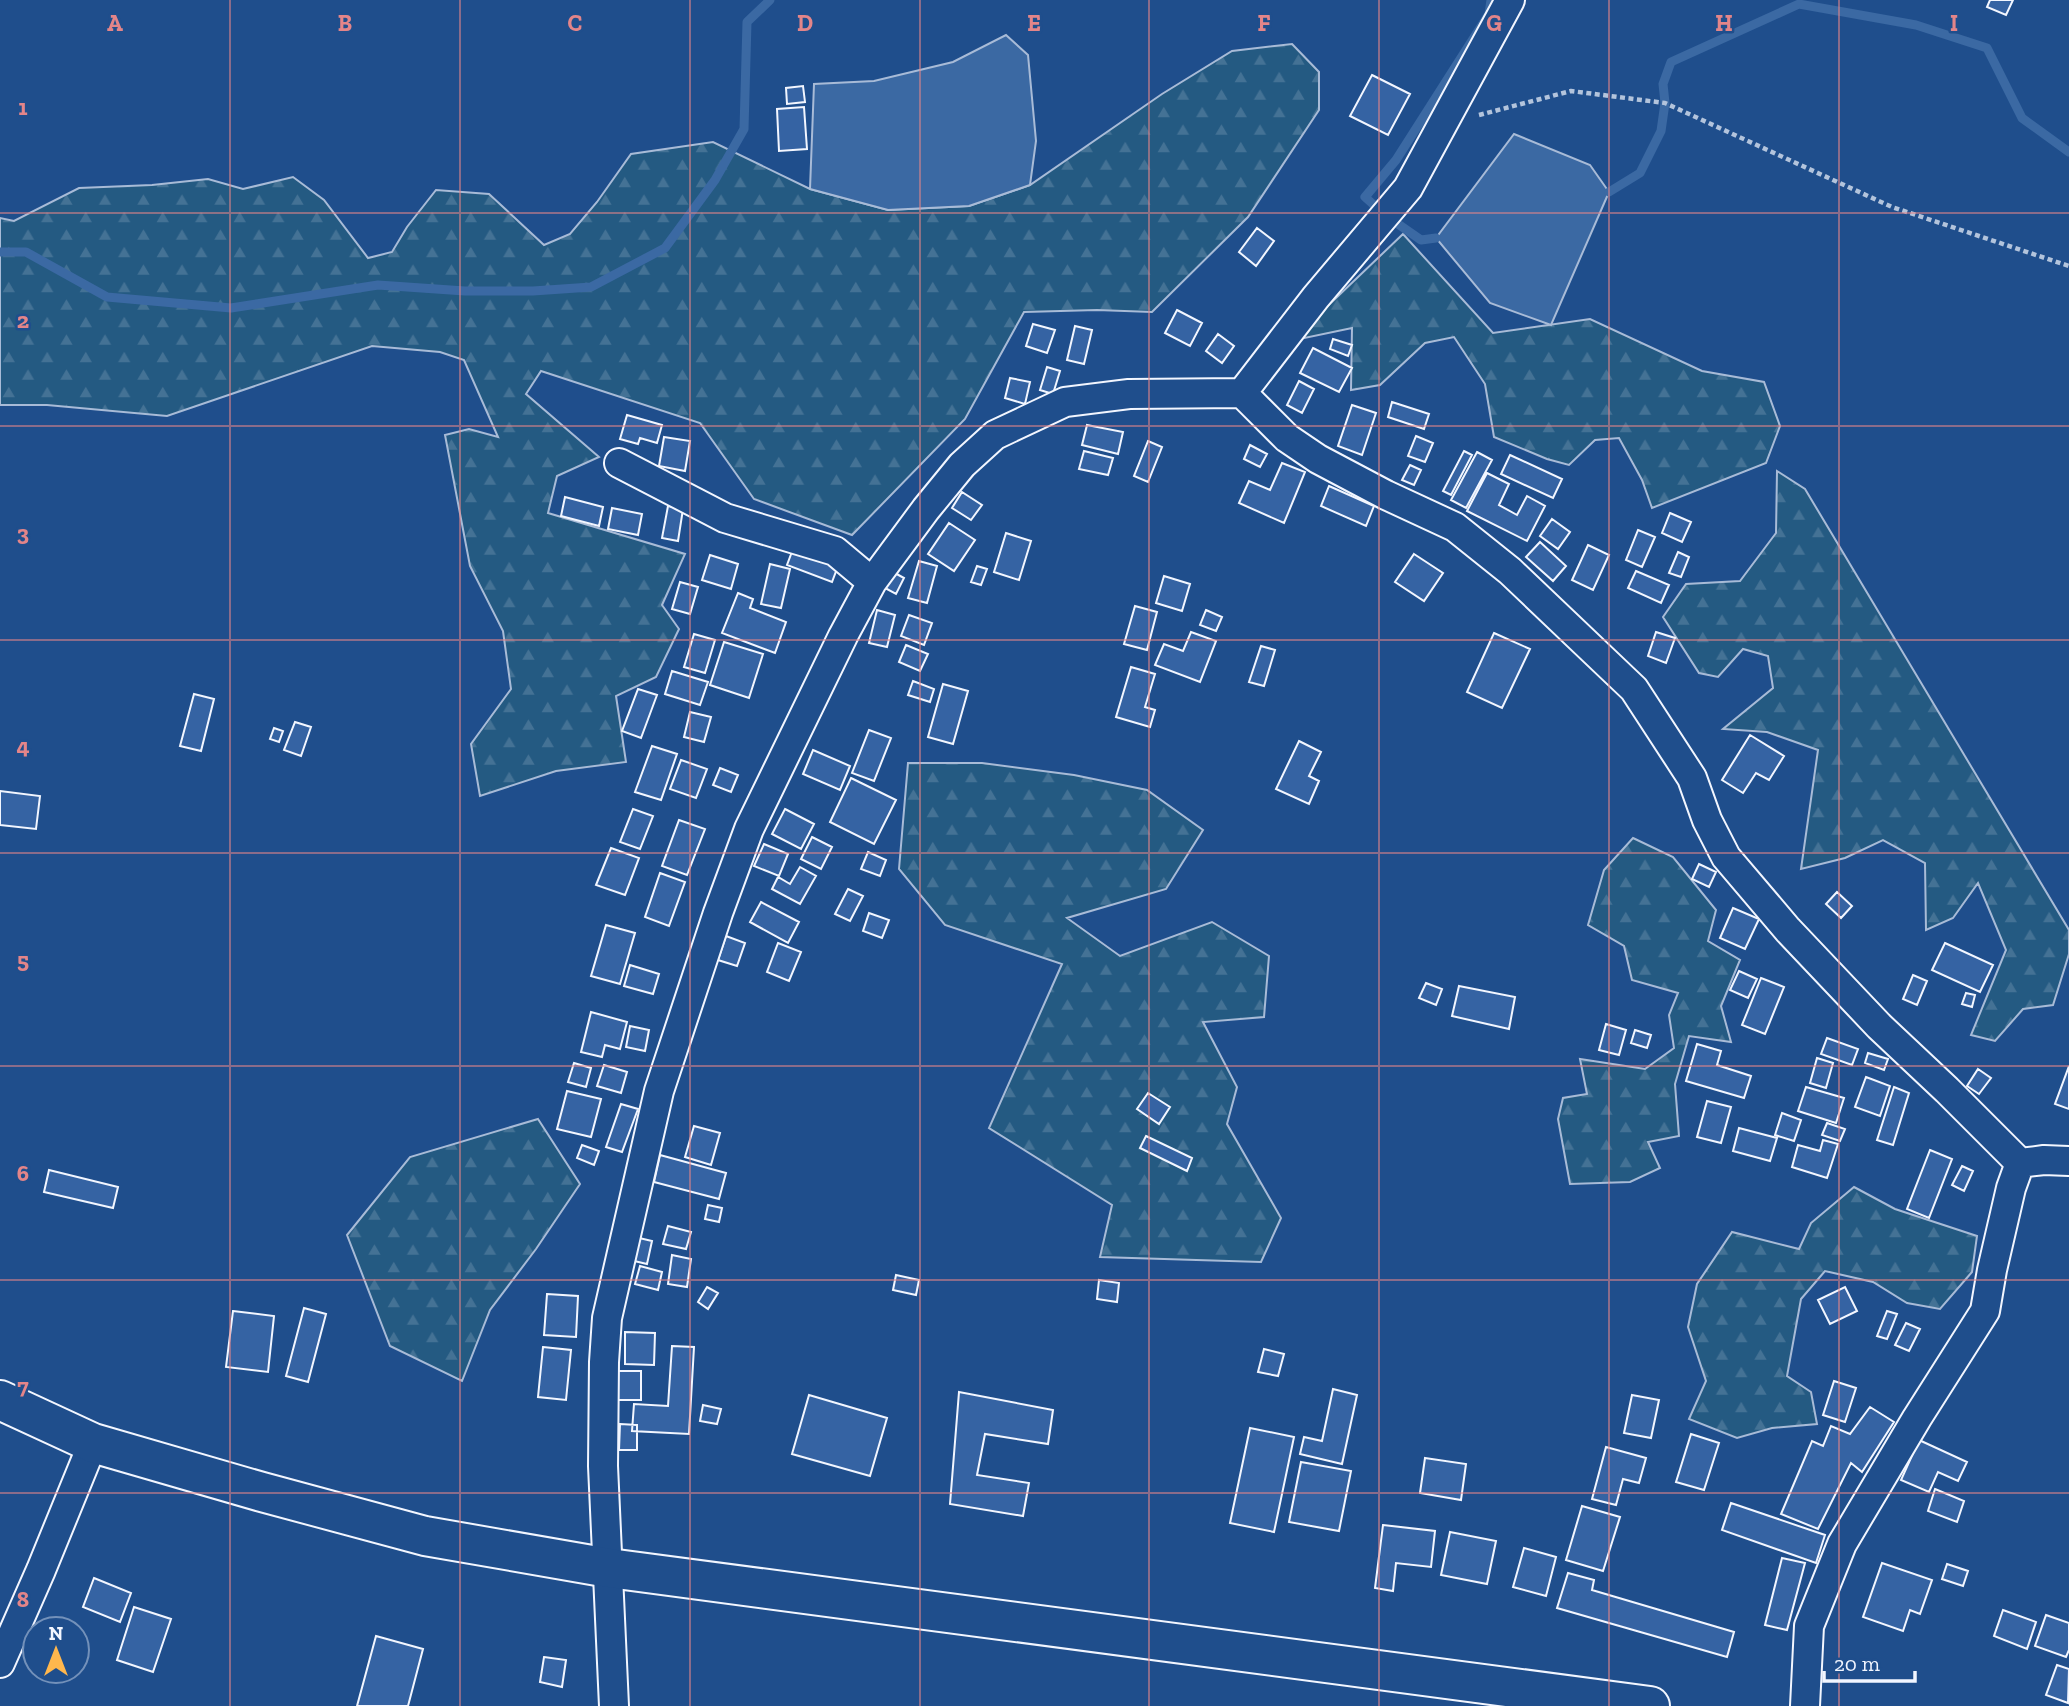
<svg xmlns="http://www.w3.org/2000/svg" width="2069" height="1706" viewBox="0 0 2069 1706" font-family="'Zilla Slab',serif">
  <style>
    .forest { fill: url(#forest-firs); stroke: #a8bbd7; stroke-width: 2 }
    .water { fill: #3b69a3; stroke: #a8bbd7; stroke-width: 2 }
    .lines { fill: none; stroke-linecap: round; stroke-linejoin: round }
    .stream { stroke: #3b69a3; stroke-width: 9 }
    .building { fill: #3563a3; stroke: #f2f6ff; stroke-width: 2 }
    .minor-casing { stroke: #f2f6ff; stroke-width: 32 }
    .secondary-casing { stroke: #f2f6ff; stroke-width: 42 }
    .path { stroke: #b3c4dc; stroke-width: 4.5; stroke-dasharray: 5 3.5; stroke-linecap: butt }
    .minor { stroke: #1f4e8c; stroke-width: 28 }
    .secondary { stroke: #1f4e8c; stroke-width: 38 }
    .grid { fill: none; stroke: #e38589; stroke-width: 2; stroke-opacity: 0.55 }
    .grid-label { font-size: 23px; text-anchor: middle; font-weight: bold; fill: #e38589; stroke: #1f4e8c; stroke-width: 5; stroke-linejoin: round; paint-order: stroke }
  </style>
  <defs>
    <pattern id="forest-firs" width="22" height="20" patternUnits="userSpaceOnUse" patternTransform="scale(1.75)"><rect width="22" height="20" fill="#245a82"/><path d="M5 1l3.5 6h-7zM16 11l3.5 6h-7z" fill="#447295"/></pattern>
  </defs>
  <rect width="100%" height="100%" fill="#1f4e8c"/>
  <!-- forest -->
  <path class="forest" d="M1292 44 1319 72V110L1248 217 1152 312 1097 310 1024 312 965 419 852 535 754 499 700 423 541 371 526 394 599 457 557 476 548 513 685 554 662 605 679 629 656 677 616 696 626 762 556 771 480 796 471 744 511 689 503 631 470 566 445 435 469 429 498 437 464 360 440 352 372 346 167 416 47 405H0V218L14 221 79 188 152 185 208 179 243 189 293 177 324 200 368 258 392 252 407 227 436 190 489 194 544 245 570 234 597 202 631 154 713 142 810 189 888 210 969 206 1030 185 1162 94 1232 51Z
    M1403 234 1493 333 1590 319 1702 371 1764 382 1780 426 1766 463 1652 508 1642 480 1619 438 1595 440 1569 465 1547 459 1494 437 1485 384 1454 337 1425 343 1380 385 1351 390 1352 328 1295 340 1312 321Z
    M1777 471 1805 489 2069 930V954L2053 1005 2023 1009 1995 1041 1971 1035 2006 950 1978 883 1953 918 1926 930 1925 863 1883 840 1845 858 1801 869 1818 750 1767 732 1723 729 1773 688 1768 656 1743 649 1718 677 1699 673 1663 617 1686 584 1740 581 1776 533Z
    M908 763H982L1074 775 1147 790 1203 830 1166 889 1067 918 1120 956 1212 922 1269 956 1264 1017 1203 1022 1237 1087 1227 1124 1281 1218 1261 1262 1100 1257 1112 1205 989 1128 1062 964 945 925 899 869Z
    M1633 838 1673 857 1716 910 1708 941 1740 960 1721 1006 1731 1042 1689 1036 1675 1084 1679 1136 1648 1142 1660 1168 1630 1182 1570 1184 1558 1119 1563 1098 1587 1094 1580 1059 1645 1069 1674 1048 1669 1015 1678 993 1632 980 1624 946 1588 925 1604 870Z
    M538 1119 580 1184 536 1249 490 1310 462 1381 390 1346 347 1235 410 1157Z
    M1854 1187 1895 1209 1977 1236 1972 1272 1940 1309 1907 1303 1873 1282 1825 1271 1801 1299 1787 1376 1811 1392 1817 1424 1772 1428 1737 1438 1689 1419 1706 1381 1688 1327 1697 1284 1732 1232 1799 1249 1811 1223Z"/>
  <!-- water -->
  <path class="water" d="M1006 35 1028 55 1036 141 1030 185 969 206 888 210 810 189 814 84 874 81 953 62Z
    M1514 134 1590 165 1609 192 1551 325 1490 303 1436 238Z"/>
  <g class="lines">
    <!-- stream -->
    <path class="stream" d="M1609 192 1640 173 1661 131 1665 103 1663 84 1671 62 1799 4 1916 25 1987 48 2022 118 2069 152
      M1436 238 1421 240 1385 215 1365 197 1396 160 1489 14 1491 0
      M0 252H26L107 297 231 308 378 285 465 291H533L591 287 665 248 715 180 744 129 747 22 770 0"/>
  </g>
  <!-- building -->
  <path class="building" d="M1990 0H2013L2006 15 1987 7Z
    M1372 75 1410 94 1388 135 1350 116Z
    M803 86 805 102 787 104 786 88Z
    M804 107 807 149 779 151 777 109Z
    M1257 228 1274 241 1256 266 1239 252Z
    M1177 310 1202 323 1190 346 1165 333Z
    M1033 324 1055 330 1047 353 1026 346Z
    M1075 326 1092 330 1084 364 1067 360Z
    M1218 334 1234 346 1222 363 1206 351Z
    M1333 339 1352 345 1348 356 1330 349Z
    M1313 348 1352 368 1339 392 1300 373Z
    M1047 367 1060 371 1053 394 1040 390Z
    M1010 378 1030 382 1025 404 1005 398Z
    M1299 381 1314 389 1302 413 1287 405Z
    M1392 402 1429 414 1424 429 1388 417Z
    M1352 405 1376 413 1362 455 1338 446Z
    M627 415 662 425 657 443 640 438 638 444 620 439Z
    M1087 425 1123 432 1118 454 1082 445Z
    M1416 436 1433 443 1425 462 1408 456Z
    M664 437 690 441 685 471 659 466Z
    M1148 441 1162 447 1148 482 1134 476Z
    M1250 445 1267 454 1260 467 1244 459Z
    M1084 451 1113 458 1108 475 1079 469Z
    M1464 451 1472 455 1451 495 1443 491Z
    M1477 452 1492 460 1466 508 1451 500Z
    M1510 455 1562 479 1553 498 1501 474Z
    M1282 463 1305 472 1284 523 1239 503 1249 481 1270 490Z
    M1410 465 1421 470 1414 485 1402 480Z
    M1487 473 1509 484 1499 505 1517 515 1527 496 1545 506 1527 541 1467 511Z
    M1329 486 1374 506 1366 526 1321 506Z
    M962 492 982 505 971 520 952 508Z
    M565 497 603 507 599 526 561 516Z
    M668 506 683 509 678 541 662 538Z
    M612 508 642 514 638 535 608 529Z
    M1670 513 1691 522 1682 542 1662 533Z
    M1552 519 1570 532 1558 549 1540 536Z
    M949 523 975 540 954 571 928 554Z
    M1638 530 1655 537 1642 567 1626 560Z
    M1006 533 1031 541 1019 580 994 572Z
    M1540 542 1566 566 1553 581 1526 557Z
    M1588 545 1609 555 1593 590 1572 580Z
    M793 549 838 566 832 582 787 565Z
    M1678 552 1689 557 1681 577 1669 573Z
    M1414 554 1443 573 1424 601 1395 582Z
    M710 555 738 564 731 589 702 580Z
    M919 561 937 566 927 603 908 598Z
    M770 564 790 569 781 608 761 604Z
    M977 566 987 569 981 585 971 582Z
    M1636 571 1669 585 1661 603 1628 588Z
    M893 572 904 578 896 594 885 588Z
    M1164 576 1190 584 1182 611 1156 603Z
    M680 582 698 587 690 614 672 609Z
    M738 593 753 599 750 608 786 622 775 653 722 633Z
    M1135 606 1157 612 1147 650 1124 644Z
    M877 610 895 615 887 647 869 643Z
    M1206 610 1222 617 1216 631 1200 625Z
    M909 615 932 623 924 645 901 636Z
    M1191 632 1216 641 1200 682 1155 665 1164 644 1183 651Z
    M1656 632 1675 638 1666 663 1648 656Z
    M1494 633 1530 649 1502 708 1467 692Z
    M694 634 715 640 705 673 684 667Z
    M724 642 763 654 749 698 710 685Z
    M906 645 928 654 920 671 899 662Z
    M1261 646 1275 650 1264 686 1249 682Z
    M1131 667 1155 674 1145 707 1155 710 1150 727 1116 717Z
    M672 671 708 682 700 705 665 694Z
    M913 681 934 689 930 702 908 695Z
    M943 684 968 691 953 744 928 737Z
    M638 689 657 695 641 738 622 731Z
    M194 694 214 699 201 751 180 746Z
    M690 712 711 717 704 742 684 737Z
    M295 722 311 727 301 756 284 750Z
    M274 728 283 731 279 742 270 739Z
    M869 730 891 738 874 781 852 773Z
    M1750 735 1784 756 1769 780 1756 773 1743 793 1722 780Z
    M1299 741 1321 752 1309 776 1319 781 1309 804 1276 789Z
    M652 746 677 754 661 800 635 792Z
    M813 750 850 766 840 790 803 774Z
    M681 760 707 769 696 798 670 789Z
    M720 768 738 775 731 792 713 785Z
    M851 778 896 800 874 844 830 822Z
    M0 791 40 796 36 829 0 825Z
    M633 809 653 816 640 849 620 842Z
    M785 809 814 824 801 849 772 834Z
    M679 820 705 829 687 875 662 866Z
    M812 837 832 847 821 869 801 859Z
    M764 844 788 854 779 876 754 866Z
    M611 848 639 858 625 895 596 885Z
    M868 852 886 860 880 876 861 869Z
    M1699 864 1716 872 1709 887 1692 879Z
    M800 867 816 876 800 904 772 889 778 877 790 884Z
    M660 873 685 882 669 926 645 917Z
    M848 889 863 896 850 921 835 914Z
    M1837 892 1852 906 1841 918 1826 904Z
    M761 902 799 922 788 943 750 922Z
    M1733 908 1759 919 1745 949 1720 938Z
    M869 913 889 920 882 938 863 931Z
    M606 925 635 933 620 984 591 976Z
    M726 936 745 943 737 966 718 960Z
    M778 943 801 952 789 981 767 972Z
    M1945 943 1993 965 1980 992 1932 970Z
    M630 965 659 974 653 994 624 986Z
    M1739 971 1757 979 1748 998 1730 990Z
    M1913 975 1927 981 1917 1005 1903 999Z
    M1761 978 1784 987 1765 1034 1742 1025Z
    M1426 983 1442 989 1436 1005 1419 998Z
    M1459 986 1515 997 1509 1029 1452 1016Z
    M1966 993 1975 995 1972 1007 1962 1004Z
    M591 1012 627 1022 620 1049 605 1045 602 1057 581 1052Z
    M1606 1024 1626 1030 1619 1055 1599 1050Z
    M630 1026 649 1030 645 1051 626 1047Z
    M1635 1030 1651 1035 1647 1048 1631 1043Z
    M1827 1038 1858 1049 1852 1065 1821 1054Z
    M1697 1044 1721 1051 1717 1065 1751 1076 1744 1098 1686 1081Z
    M1868 1053 1888 1059 1884 1070 1865 1063Z
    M1817 1058 1833 1063 1826 1088 1810 1083Z
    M574 1063 591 1068 586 1087 568 1082Z
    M604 1065 627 1072 621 1093 597 1086Z
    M2069 1066V1109L2055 1104Z
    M1978 1069 1991 1078 1979 1094 1967 1086Z
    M1866 1077 1890 1086 1880 1116 1855 1107Z
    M1806 1087 1844 1098 1836 1123 1798 1111Z
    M1894 1087 1909 1093 1893 1145 1877 1140Z
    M567 1091 601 1099 591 1137 557 1129Z
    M1148 1093 1170 1107 1159 1124 1137 1109Z
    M1707 1101 1731 1107 1721 1143 1697 1137Z
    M621 1104 638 1109 622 1152 606 1147Z
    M1782 1113 1801 1120 1794 1141 1775 1135Z
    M1827 1123 1845 1129 1840 1141 1822 1135Z
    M694 1126 720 1133 711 1165 685 1157Z
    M1739 1128 1777 1138 1770 1161 1733 1151Z
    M1146 1136 1192 1158 1187 1171 1140 1148Z
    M1823 1140 1838 1144 1827 1178 1792 1167 1798 1145 1820 1151Z
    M582 1145 599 1151 594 1165 577 1158Z
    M1930 1150 1952 1159 1929 1218 1907 1209Z
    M660 1155 726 1173 719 1199 654 1182Z
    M1962 1166 1973 1171 1964 1191 1952 1185Z
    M49 1170 118 1187 113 1208 44 1192Z
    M708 1205 722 1208 719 1222 705 1219Z
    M668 1226 691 1232 686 1249 663 1244Z
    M635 1237 652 1241 647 1264 630 1260Z
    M672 1255 691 1259 687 1287 668 1284Z
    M640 1266 662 1272 658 1290 635 1284Z
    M896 1275 919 1280 916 1295 893 1290Z
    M1099 1280 1119 1283 1117 1302 1097 1299Z
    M707 1287 718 1293 708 1309 698 1302Z
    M1845 1287 1857 1311 1830 1324 1818 1300Z
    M547 1294 578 1296 576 1337 544 1335Z
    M304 1308 326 1314 308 1382 286 1376Z
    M233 1311 274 1316 268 1372 226 1367Z
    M1887 1311 1897 1314 1887 1339 1877 1336Z
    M1906 1323 1920 1329 1909 1351 1895 1345Z
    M625 1332 655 1333 654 1365 625 1364Z
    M672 1346 694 1347 689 1434 632 1431 634 1404 668 1406Z
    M543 1347 571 1350 566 1400 538 1397Z
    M1264 1349 1284 1354 1278 1376 1258 1372Z
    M617 1371H641V1400H616Z
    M1834 1381 1856 1388 1845 1422 1823 1415Z
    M1333 1389 1357 1395 1342 1464 1300 1454 1304 1437 1322 1441Z
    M959 1392 1053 1410 1048 1444 985 1434 977 1475 1029 1483 1023 1516 950 1504Z
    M809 1395 887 1418 870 1476 792 1454Z
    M1632 1395 1659 1400 1651 1438 1624 1433Z
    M703 1405 721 1409 717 1424 700 1421Z
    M1870 1407 1894 1422 1862 1472 1851 1463 1818 1529 1781 1514 1812 1441 1823 1446 1831 1426 1850 1434Z
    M620 1424 637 1425V1450H619Z
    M1250 1428 1294 1437 1274 1532 1230 1523Z
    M1691 1434 1719 1443 1704 1490 1676 1482Z
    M1919 1440 1967 1462 1958 1481 1938 1472 1929 1492 1901 1480Z
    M1606 1447 1646 1458 1639 1483 1623 1479 1616 1505 1592 1499Z
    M1425 1458 1466 1464 1461 1500 1420 1493Z
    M1301 1462 1351 1471 1339 1531 1289 1522Z
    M1935 1489 1964 1501 1957 1522 1928 1511Z
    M1731 1503 1825 1535 1816 1563 1722 1530Z
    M1582 1506 1620 1517 1603 1571 1566 1560Z
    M1383 1525 1435 1531 1431 1567 1396 1563 1393 1591 1375 1588Z
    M1450 1532 1496 1541 1487 1584 1441 1575Z
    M1524 1548 1556 1557 1546 1596 1513 1587Z
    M1782 1558 1805 1563 1787 1630 1765 1625Z
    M1882 1563 1932 1580 1920 1614 1910 1610 1903 1631 1863 1617Z
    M1947 1564 1968 1571 1963 1586 1942 1579Z
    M1568 1573 1594 1580 1592 1590 1734 1632 1727 1657 1557 1608Z
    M94 1578 131 1593 120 1622 83 1607Z
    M134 1607 171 1619 153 1672 117 1660Z
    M2003 1610 2036 1622 2027 1649 1994 1636Z
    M2046 1615 2069 1623V1650L2066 1657 2035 1646Z
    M376 1636 423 1649 408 1706H357Z
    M544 1657 566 1660 562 1687 540 1682Z
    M2057 1665 2069 1669 2068 1703 2046 1695Z"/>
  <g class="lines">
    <defs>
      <path id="minor" d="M1242 393 1316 297 1408 188 1510 0
        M619 463 725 518 835 551 872 582
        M0 1663 41 1570 93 1443
        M614 1706 603 1466 604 1362 607 1318 659 1091 718 913 749 829 843 636 872 582 926 509 962 465 995 435 1065 402 1129 394 1242 393 1287 438 1318 459 1386 495 1455 527 1510 571 1634 689 1692 778 1707 820 1726 857 1788 930 1879 1026 1947 1090 2020 1163 2044 1160 2069 1161
        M1805 1706 1809 1626 1842 1544 1917 1418 1985 1311 1992 1270 2011 1188 2020 1163"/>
      <path id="secondary" d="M0 1400 93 1443 262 1492 425 1536 609 1568 1650 1706"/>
    </defs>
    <!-- minor casing -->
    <use href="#minor" class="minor-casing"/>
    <!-- secondary casing -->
    <use href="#secondary" class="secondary-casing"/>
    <!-- path -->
    <path class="path" d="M1479 115 1571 91 1665 103 1892 207 2069 266"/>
    <!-- minor -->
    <use href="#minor" class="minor"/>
    <!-- secondary -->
    <use href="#secondary" class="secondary"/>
  </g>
  <!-- grid -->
  <path class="grid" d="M230 0V1706M460 0V1706M690 0V1706M920 0V1706M1149 0V1706M1379 0V1706M1609 0V1706M1839 0V1706M0 213H2069M0 426H2069M0 640H2069M0 853H2069M0 1066H2069M0 1280H2069M0 1493H2069"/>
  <g class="grid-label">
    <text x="115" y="31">A</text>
    <text x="345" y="31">B</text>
    <text x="575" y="31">C</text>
    <text x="805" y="31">D</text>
    <text x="1034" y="31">E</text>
    <text x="1264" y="31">F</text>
    <text x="1494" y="31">G</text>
    <text x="1724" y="31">H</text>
    <text x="1954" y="31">I</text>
    <text x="23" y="115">1</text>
    <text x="23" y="328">2</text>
    <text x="23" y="541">3</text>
    <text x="23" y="754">4</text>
    <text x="23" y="968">5</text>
    <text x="23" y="1181">6</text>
    <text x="23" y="1394">7</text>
    <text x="23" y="1607">8</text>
  </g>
  <!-- north arrow -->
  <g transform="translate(56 1650)"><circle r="33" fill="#1f4e8c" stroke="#7391ba" stroke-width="2"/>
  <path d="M0-5L12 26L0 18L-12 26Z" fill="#ffb74d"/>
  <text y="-10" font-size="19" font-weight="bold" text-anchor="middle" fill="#f2f6ff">N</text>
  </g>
  <!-- scale -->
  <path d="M1824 1671v10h91v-10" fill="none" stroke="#f2f6ff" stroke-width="3.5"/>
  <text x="1834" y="1671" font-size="21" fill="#f2f6ff" stroke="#1f4e8c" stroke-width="5" paint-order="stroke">20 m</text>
</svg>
